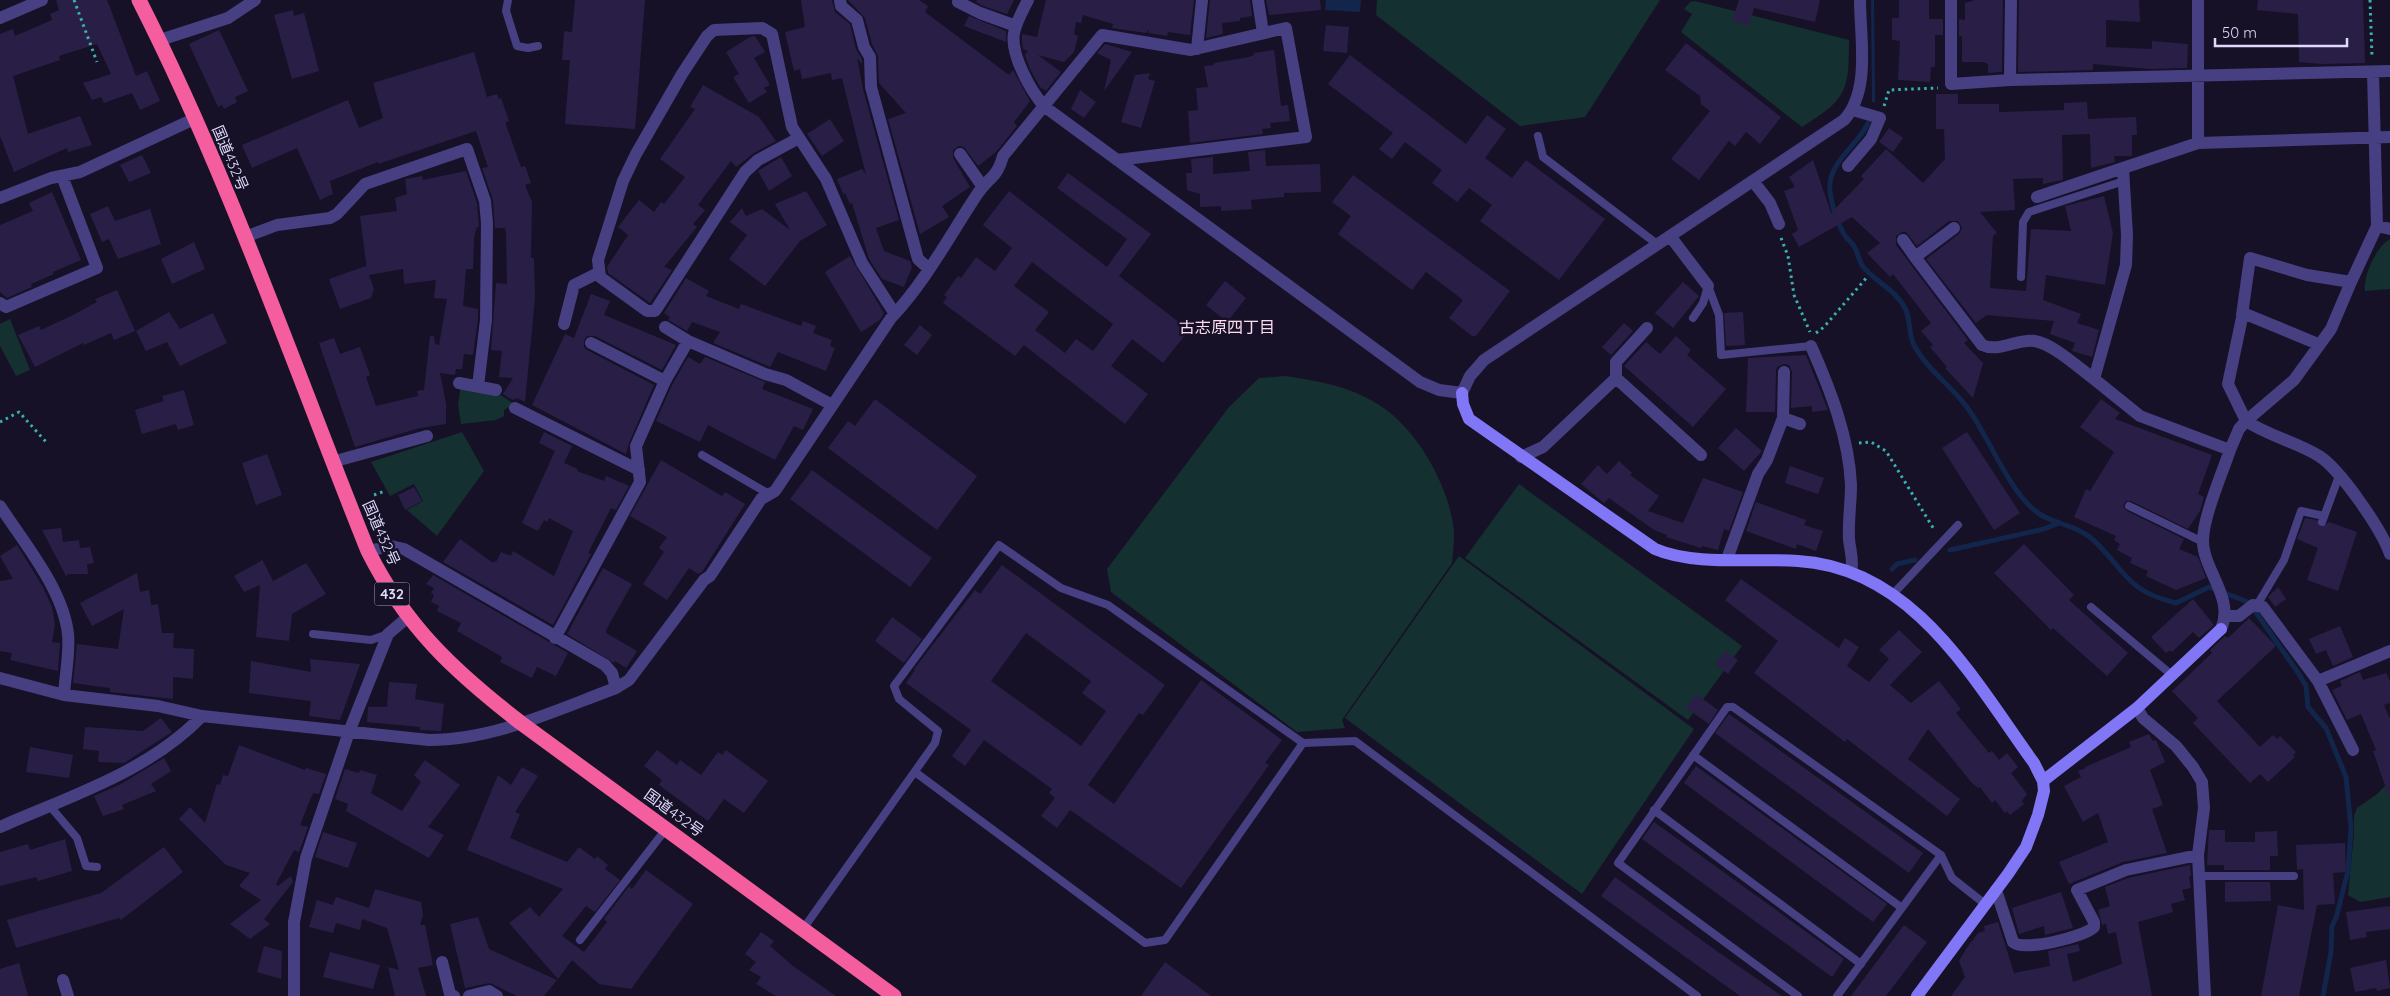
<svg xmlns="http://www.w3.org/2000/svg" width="2390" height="996" viewBox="0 0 2390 996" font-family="Quicksand,'Noto Sans JP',sans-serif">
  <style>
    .green { fill: #153030 }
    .water { fill: #12254a }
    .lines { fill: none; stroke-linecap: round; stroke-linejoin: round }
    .stream { stroke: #12254a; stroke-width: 5 }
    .building { fill: #291f46; fill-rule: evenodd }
    .path { stroke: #39b1b0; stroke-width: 3; stroke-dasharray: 2.5 4; stroke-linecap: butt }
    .lane { stroke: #464082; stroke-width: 8 }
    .street { stroke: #464082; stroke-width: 12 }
    .secondary { stroke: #8177f6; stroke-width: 12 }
    .highway { stroke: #f45d9e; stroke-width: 15 }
    .labels { text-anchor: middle; stroke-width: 5; stroke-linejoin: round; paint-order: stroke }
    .shield { fill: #161127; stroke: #a39ebc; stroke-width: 1 }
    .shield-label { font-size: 14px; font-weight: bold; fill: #dfdafc }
    .street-label { font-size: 15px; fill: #dfdafc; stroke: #161127 }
    .neighbourhood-label { font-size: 16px; fill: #fddbef; stroke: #161127 }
  </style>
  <rect width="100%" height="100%" fill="#161127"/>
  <!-- green -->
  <path class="green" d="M1377 0H1660L1585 117 1520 126 1376 15Z
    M1695 1 1849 40C1849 91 1847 99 1802 127L1681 32 1692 14 1684 9 1690 2Z
    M2390 239V289L2365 291C2363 276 2376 247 2390 239Z
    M10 319 30 370 16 376 0 346V324Z
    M1286 376C1318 381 1348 386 1376 403 1416 426 1451 488 1454 533 1454 543 1453 554 1452 563L1342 720 1345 728 1297 732 1111 592 1107 569 1229 407 1259 378Z
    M461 385 499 394 514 404 504 410V416L496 420 461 424 458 404Z
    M462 432 484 471 437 536 407 510 423 501 414 484 390 496 371 462Z
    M1519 484 1742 646 1688 720 1465 558Z
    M1459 556 1694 729 1582 894 1345 718Z
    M2390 781V897L2360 902 2348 895 2354 834V816L2357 808 2377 794Z"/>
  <!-- water -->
  <path class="water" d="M1326 0H1361L1360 12 1325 10Z
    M1871 0H1874L1875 90V102H1872Z"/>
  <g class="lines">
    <!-- stream -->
    <path class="stream" d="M1868 123C1858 146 1827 162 1830 191 1831 203 1838 226 1846 237 1849 241 1853 243 1855 248 1859 256 1859 263 1865 269 1878 283 1896 291 1905 308 1911 319 1908 334 1914 345 1926 368 1950 385 1966 406 1989 436 2006 486 2034 510 2050 524 2075 524 2091 538 2126 569 2123 590 2176 603L2209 587 2248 602 2257 614 2299 674 2306 686 2308 707 2326 728 2346 777 2351 828 2348 871 2336 918 2332 926 2331 952 2323 996
      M1950 550 2044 529 2059 523
      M1892 569 1897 564 1915 560"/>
  </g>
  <!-- building -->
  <path class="building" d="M56 0H107L136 76 147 71 160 101 140 110 132 93 104 103 101 97 92 100 83 83 111 74 97 44 59 56 60 60 13 76 28 134 80 116 92 145 68 152 67 148 14 172 0 136V34L13 29 15 36 52 20 50 14 59 10Z
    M575 0H645L635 129 565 124 570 60H562L564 31 572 32Z
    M801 0H832L835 12 850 24 856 49 862 59V64L857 58 863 89 899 220 876 228 884 251 910 261 912 267 904 287 882 279 869 259 852 203 850 204 845 193 843 194 837 179 862 169 866 175 842 78 832 80 831 73 802 79 800 69 794 71 785 32 805 27Z
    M848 0H919L928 6 925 12 1009 75 1013 70 1030 101 1014 122 1017 126 996 152 978 166 964 147 959 146 953 150V158L970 187 942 206 949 217 920 234 888 119 906 113 879 83 878 56 872 44 865 18Z
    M977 0H1014L1007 14 983 6 976 2Z
    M1046 0H1194L1190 35 1168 32 1167 36 1148 33 1149 29 1146 33 1112 28 1113 24 1083 15 1081 23 1076 22 1074 34 1078 36 1074 52 1064 62 1038 55 1061 72 1046 91 1040 87 1030 69 1025 55 1028 51 1023 49 1022 41V34L1037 37Z
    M1210 0H1250L1252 16 1240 18V21L1222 23 1223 34 1206 38Z
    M1266 0H1320L1321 10 1269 15Z
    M1739 0H1820L1815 22 1754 8 1749 26 1732 21Z
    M1899 0H1929V19H1943V35H1935V67H1931L1930 82 1898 80 1900 41 1892 40V18H1899Z
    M1975 0H2003L2002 72 1988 73V64L1983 62H1962V36H1959V19L1965 20V3Z
    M2019 0H2139L2140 22 2106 20V47L2152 49V41L2188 44 2187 68 2150 69 2093 64V70L2018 72Z
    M2258 0H2363L2365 63 2323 64 2299 62 2298 14 2257 10Z
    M293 10 294 16 304 13 319 71 292 79 274 15Z
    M969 16 1006 31V42L964 26Z
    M1326 25 1349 27 1347 53 1323 51Z
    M219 30 248 91 235 97 237 102 224 109 222 105 218 107 189 44Z
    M755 36 765 52 754 58 770 85 764 88 767 92 749 103 733 77 739 74 726 52 750 37Z
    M1686 43 1781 117 1760 144 1746 132 1735 146 1729 141 1699 180 1671 159 1710 111 1701 104 1700 96 1665 70Z
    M1105 44 1132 52 1104 91 1111 60 1097 53Z
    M1274 50 1281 106 1288 105 1290 121 1270 123 1271 128 1262 129 1263 134 1190 143 1188 111 1198 110 1196 88 1208 87 1204 66 1214 65V63L1249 57 1254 55V53Z
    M474 52 487 97 497 94 499 99 501 98 509 121 506 122V125L521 167 525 166 531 183 525 185 532 202 531 258H534L535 298 525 402 517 398 513 400 503 394 513 378 499 377 502 351 491 350 496 283 507 284 506 234 505 228H495L493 200 482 168 488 167 476 131 378 164V162L330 181 333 194 320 200 297 148 252 168 242 145 348 100 359 128 383 118 373 83Z
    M1350 55 1466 144 1487 115 1506 129 1485 158 1512 178 1526 160 1605 219 1559 280 1480 221 1492 205 1469 188 1457 202 1432 183 1442 170 1405 142 1392 159 1379 149 1393 133 1328 84Z
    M1150 73 1148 79 1155 81 1141 128 1121 122 1135 75Z
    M703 85 759 117 776 141 754 153 736 167 731 161 698 205 705 210 693 224 697 227 664 267 672 270 650 303 608 273 607 267 628 235 618 227 639 200 654 212 661 202 664 204 685 177 660 159 695 109 690 107Z
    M1080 90 1096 102 1084 118 1071 109Z
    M1936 94H1958V104H1999V112L2064 110V103L2087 102 2088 119 2136 117 2137 135H2132V156H2114L2115 162 2091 168 2090 134 2062 135 2063 180 2043 184V178L2013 179 2015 210 1980 212 1997 233 1993 236 1990 288 2026 291 2031 229 2071 231 2065 206 2104 196 2113 233 2105 285 2046 275 2043 300 2081 314 2077 323 2099 330 2092 357 2072 351 2075 343 2050 334 2054 321 1987 315 1976 323 1926 259 1959 234 1962 228 1958 221H1949L1917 246 1906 232H1902L1896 236V245L1968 340 1964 343 1983 363 1973 398 1945 368 1947 367 1930 347 1933 345 1921 331 1931 323 1893 274 1890 277 1867 253 1880 243 1852 217 1799 247 1792 234 1798 230 1784 191 1795 187 1789 177 1813 160 1831 213 1864 179 1861 176 1886 149 1923 183 1945 159 1944 129H1936Z
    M830 119 844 141 822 156 807 134Z
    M1889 128 1903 138 1893 152 1879 142Z
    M1265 150 1266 166 1320 164 1321 192 1284 193V197L1251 200 1252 209 1221 211V206L1200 207V194L1187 190 1186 173H1192L1191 159 1213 157V174L1250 171 1248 152Z
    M142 155 151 173 129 182 120 165Z
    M781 157 792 176 769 191 758 171Z
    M466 171 477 203 479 227H477L474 237 473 269H466L463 306 478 309V319L473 355 464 354 462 369H456L455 375 440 373 446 404V424L420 428 355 447 319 343 334 338 340 354 360 347 370 375 366 377 376 406 418 396 417 391 424 390 430 336H434L435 344 439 345 447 299 434 298 436 280 404 284 403 269 369 275 374 289 371 298 340 309 329 279 366 266 367 270 360 216 397 211 395 198 407 194 405 179 422 176 423 180Z
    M1068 173 1151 234 1119 276 1189 330 1163 363 1132 339 1111 366 1148 394 1125 424 1024 345 1015 356 943 303 947 297 944 295 958 276 961 278 976 257 995 271 1012 248 983 225 1009 191 1107 267 1127 239 1057 188ZM1032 262 1113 324 1093 351 1076 339 1065 353 1035 330 1049 312 1014 286Z
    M1353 175 1510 291 1476 336H1472L1449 318 1463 300 1426 272 1412 290 1338 234 1351 216 1332 202Z
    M806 191 827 225 800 241 765 286 729 259 747 235 730 222 742 208 746 216 762 209 790 230 775 204Z
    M52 192 81 260 53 272 54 274 31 284 32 287 7 298 0 292V225L33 211 29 203Z
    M108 206 115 221 150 209 161 244 118 259 109 239 102 242 90 214Z
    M194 242 205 269 172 284 161 259Z
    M850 256 884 313 880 320 861 332 825 272Z
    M686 278 709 291 706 296 739 309 741 304 801 326 803 321 816 326 813 333 832 340 830 346 835 348 826 371 778 352 770 367 768 366 713 343 720 332 692 322 687 331 668 320 670 317 664 313Z
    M1225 281 1246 298 1227 322 1206 305Z
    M1683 282 1699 296 1673 328 1655 313Z
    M117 290 135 331 114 340 111 333 84 345 83 343 35 367 18 335 39 326 41 330 71 316 97 302 95 299Z
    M591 294 610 301 604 315 676 345 662 370 595 336H587L584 340V347L587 350 654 385 629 443 626 454 532 405 565 334 574 338Z
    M169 312 180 329 213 313 227 343 180 366 167 342 146 351 136 331Z
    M1743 312 1745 345 1726 346 1724 313Z
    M1624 323 1633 331 1611 355 1602 347Z
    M920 325 932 335 917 355 904 345Z
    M1676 336 1691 350 1687 355 1726 389 1693 427 1624 366 1646 342 1660 354Z
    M1806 355 1828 410 1812 412V406L1791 408 1792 372 1789 365 1784 364 1777 367 1776 371 1775 412H1746L1748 358Z
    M688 357 700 364 705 357 765 382 762 389 813 409 803 430 794 426 775 460 708 425 700 442 656 421 672 385Z
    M184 390 194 425 178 430 176 424 142 434 135 410 164 401 162 396Z
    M875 399 977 476 937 530 828 448 848 421 855 426Z
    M2101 399 2120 413 2115 419 2212 455 2198 494 2204 497 2200 511 2188 529 2131 501H2126L2123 506 2127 511 2184 539 2179 549 2198 557 2206 578 2176 590 2146 576 2148 571 2130 563 2132 558 2117 550 2120 544 2114 540 2116 536 2074 517 2086 489 2090 491 2114 452 2080 427Z
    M1736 428 1762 451 1744 471 1718 448Z
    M544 432 572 446 564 463 578 469 577 471 604 481 606 476 629 486 616 510 611 508 588 553 591 554 589 558 553 625 443 562 460 539 493 563 494 561 496 562 501 552 511 556 513 551 554 576 573 531 549 518 547 522 544 520 538 531 522 523 555 451 539 443Z
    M1967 432 2020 513 1994 530 1942 448Z
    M267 454 282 495 256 505 242 463Z
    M661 460 722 496 725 492 745 504 702 572 698 574 689 568 667 600 643 584 664 552 659 548 667 537 630 516Z
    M1619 461 1632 473 1630 475 1659 496 1648 511 1683 523 1703 478 1743 492 1729 531 1724 529 1718 550 1702 546 1701 548 1666 537 1667 535 1654 530 1609 498 1604 503 1581 484 1598 465 1607 474Z
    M1790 466 1824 478 1818 494 1785 483Z
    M812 470 932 558 910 587 790 499Z
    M414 487 422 501 405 510 398 495Z
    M1756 502 1806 520 1804 525 1823 531 1816 551 1797 544 1796 549 1746 531Z
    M2305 518 2317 520 2321 527 2329 522 2357 532 2338 591 2307 580 2318 548 2297 539Z
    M61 528 63 542 79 540 80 548 90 547 94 563 87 564 88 574H68L66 576 42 530Z
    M2024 544 2074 595 2069 600 2128 653 2107 676 2053 628 2051 630 1994 573Z
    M17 545 43 587 52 607 55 624 52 642 60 643 58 671 10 660 12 653 0 651V581L13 579 0 556Z
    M262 559 273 581 306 563 326 594 292 614 289 641 256 637 260 585 244 592 234 576 261 561Z
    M1002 565 1165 685 1143 715 1139 713 1088 785 1114 804 1201 680 1282 740 1265 763 1269 765 1181 888 1070 810 1057 828 1041 816 1055 798 1049 793 1052 789 984 740 965 766 952 756 971 730 906 683 915 670 914 669 975 590 980 594ZM1026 633 1091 681 1082 693 1106 711 1081 746 991 681Z
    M603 568 632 584 606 630V633L637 651 626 668 615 661 614 663 567 634Z
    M137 573 140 592 149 590 151 605 158 604 162 633H174L173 648 194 649 193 679 173 677V699L110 692V688L73 683 77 644 118 649 124 609 92 626 80 603Z
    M433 575 568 653 556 676 537 667 532 678 500 662 502 657 457 631 461 623 437 611 439 606 431 602 434 595 431 593 434 588 426 584Z
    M1741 579 1839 648 1845 638 1859 647 1847 666 1869 682 1889 659 1879 650 1899 630 1922 652 1890 685 1911 703 1939 681 1961 709 1956 713 1989 753 1992 751 1999 760 2007 753 2018 767 2011 773 2027 794 2022 801 2024 804 2010 815 2007 811 2005 813 1995 800 1992 803 1980 787 1978 788 1972 783 1928 729 1908 759 1960 799 1947 816 1847 739 1845 742 1754 673 1778 641 1725 600Z
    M2278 587 2286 599 2275 607 2268 597Z
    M2193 599 2214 625 2199 638 2193 632 2172 652 2170 650 2166 653 2151 637Z
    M892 617 922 639 904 663 875 641Z
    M2249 618 2276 646 2217 701 2260 747 2273 735 2277 739 2280 736 2296 752 2293 755 2295 757 2268 782 2260 774 2250 783 2193 723 2198 718 2172 691 2212 653 2210 650 2225 636 2228 638Z
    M2340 626 2353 657 2333 666 2326 650 2316 654 2309 639Z
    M1725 651 1738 660 1728 674 1715 664Z
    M310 659 360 664 340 720 309 716 311 701 249 693 251 661 311 672Z
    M2360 672 2363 680 2386 673 2390 681V703L2384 705 2390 719V793L2388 794 2373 751 2376 750 2361 714 2347 720 2332 690 2342 686 2340 681Z
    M389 682 417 684 415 699 444 704 441 731 420 730V727L367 722 368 707H387Z
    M1696 694 1718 710 1709 724 1686 708Z
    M1729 714 1923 853 1909 873 1715 733Z
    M161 718 172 732 124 763 98 762 99 751 83 749 85 727 143 731Z
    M2149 734 2153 741 2156 740 2165 762 2150 770 2163 805 2152 809 2167 853 2123 862 2069 884 2059 862 2108 842 2098 813 2083 822 2064 786 2081 777 2078 771 2086 768 2085 767 2131 747 2129 742Z
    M239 745 305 770 306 768 326 774 319 794 314 793 312 795 300 825 308 827 299 852 294 850 276 884 278 886 291 876 293 882 264 919 270 924 250 939 230 924 261 900 239 886 250 873 226 865 179 819 190 807 205 823 217 784 220 785 223 775 228 776Z
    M30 747 73 755 69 778 26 772Z
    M657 750 677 765 680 760 701 775 718 752 722 755 726 750 768 781 744 813 724 799 708 821 659 785 662 780 644 766Z
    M164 758 171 771 151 784 156 791 122 805 124 809 103 816 94 796 121 784Z
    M425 760 460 785 428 827 444 835 429 858 346 811 348 804 335 799 345 769 359 773 360 770 377 775 371 793 402 811 421 782 414 775Z
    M1696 766 1887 904 1873 922 1684 783Z
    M522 767 538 776 515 812 520 814 510 838 567 862 579 847 595 859 597 856 608 865 605 869 620 880 595 912 586 906 562 936 584 952 607 922 604 919 629 886 632 889 646 870 693 904 631 989 599 984 572 960 558 979 509 923 530 907 539 917 563 889 467 850 498 775 511 785Z
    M1654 822 1844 959 1832 977 1642 839Z
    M2209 830H2225V842H2255V832L2277 831 2278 856H2270V870H2224V865H2207Z
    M323 832 357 843 348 868 315 857Z
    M65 839 72 871 38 881 36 877 0 886V852L28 844 30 850Z
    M2345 843 2346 872 2333 873 2335 904 2317 905 2299 996H2261L2278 905 2304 910 2303 869 2297 870 2296 845Z
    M164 847 183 872 121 920 119 918 16 948 7 920 101 893Z
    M2190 865 2191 876 2189 877 2191 888 2182 890 2185 900 2171 904 2173 912 2138 922 2152 996H1951L1965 977 1959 961 1966 949 1978 933 1985 931 1984 926 1998 922 2014 973 2050 966 2048 951 2078 944 2080 951 2067 954 2073 982 2122 964 2116 932 2108 934 2106 924 2102 925 2098 910 2110 906 2105 887 2128 878Z
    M1615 877 1718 952 1782 996H1740L1687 958 1601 896Z
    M2225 882H2270L2271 901 2225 902Z
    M375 889 421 902 423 915 420 925H425L433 965 418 968 426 996H395L388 967 399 970 387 928 362 919 360 930 336 923 333 933 309 927 317 900 333 905 336 897 369 908Z
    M2061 892 2073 928 2045 935 2044 926 2019 934 2012 908Z
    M2390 906V929L2366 932 2367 937 2350 940 2346 912Z
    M478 917 489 949 557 980 544 996H517L490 983 465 988 450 924Z
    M1904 925 1927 942 1886 996H1851Z
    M761 932 774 941 770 946 793 966 836 996H776L756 984 761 977 749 970 756 962 745 954Z
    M264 946 282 951 281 979 257 972Z
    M330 952 380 965 373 989 323 977Z
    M2386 960 2390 988 2377 991 2376 988 2355 992 2350 968Z
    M1165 962 1211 996H1141Z
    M19 963 28 996H0V969Z"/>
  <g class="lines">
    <!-- path -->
    <path class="path" d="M74 0 97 62
      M2370 0 2372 57
      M1884 106 1889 90 1938 88
      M1781 238 1788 256 1794 295 1810 332
      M1816 333 1824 327 1868 276
      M0 422 19 412 47 443
      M1859 443 1871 442 1886 451 1935 531
      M374 495 385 491"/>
    <!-- lane -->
    <path class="lane" d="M508 0 506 11 517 46 528 48 538 46
      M1538 136 1543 157 1657 244
      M2021 277 2023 222 2029 212 2124 181
      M1708 286 1719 315 1721 355 1811 346
      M1693 318 1703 303 1708 286
      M702 455 769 494
      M2129 506 2203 542
      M2322 522 2339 476
      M1893 594 1958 525
      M2257 605 2284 560 2301 511 2324 516
      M2091 607 2173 676
      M313 634 371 640 388 634
      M1693 755 1902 908
      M915 772 1145 943 1165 940 1303 743
      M49 805 77 838 86 866 97 867
      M1654 810 1861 964
      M2199 876H2294
      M803 929 935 743 938 731 899 699 894 686 999 545 1061 588 1108 605 1303 743 1355 741 1697 996
      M580 940 666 829
      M1798 996 1618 863 1727 707H1733L1941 855 1952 878 1985 904
      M1837 996 1941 855"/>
    <!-- street -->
    <path class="street" d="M840 0 841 6 857 20 864 47 870 57 871 87 918 259 929 269
      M1028 0C1023 10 1016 22 1014 33 1010 54 1031 92 1045 107L1420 382 1439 390 1462 393 1470 376 1484 360 1844 120C1871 90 1860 38 1860 0
      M1258 0 1263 33
      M1951 0V84L2010 80 2390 71
      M2198 0V143L2123 168 2127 235 2126 265 2094 379 2140 416 2230 450C2222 474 2203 517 2203 541 2203 570 2235 598 2221 629
      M958 2 980 13 1016 26
      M0 18 42 0
      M160 40 228 18 255 0
      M1197 49 1202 0
      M2010 80 2011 0
      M799 138 758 160 745 172 655 311H647L600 277 598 260 623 181 636 154 682 74 707 36 714 30 762 28 772 34 792 127 826 179 862 263 895 314
      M2198 143 2390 137
      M960 154 983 187
      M1848 166 1871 139 1880 118 1853 110
      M1753 181 1770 203 1779 224
      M2037 197 2123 168
      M0 198 51 178 80 172 194 119
      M2377 226 2390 229
      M1954 228 1915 257 1982 345C2000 353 2017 338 2035 341 2053 344 2079 368 2094 379
      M1670 236 1708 286
      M245 237 277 225 330 218 337 214 365 184 467 149 485 201 487 223 486 320 478 386
      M1903 240 1915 257
      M2351 282 2331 329 2294 380 2246 421C2269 436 2296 442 2319 456 2340 469 2382 530 2390 554
      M0 303 6 307 97 268 62 176
      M2242 315 2250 258 2307 275 2351 282 2377 226 2373 72
      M564 324 574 285 598 273
      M665 327 688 341
      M591 343 665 381
      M1811 346C1830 389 1849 437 1851 485 1851 503 1848 521 1849 539 1850 551 1854 560 1851 572
      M1616 378V362L1647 328
      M459 383 496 390
      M515 408 639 470
      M1783 418 1800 424
      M2230 450 2239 429 2246 421 2228 384 2243 313 2318 344
      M1521 457 1543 447 1616 378 1701 455
      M332 462 427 436
      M0 506C24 543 63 589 68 634 70 653 65 676 64 695
      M368 551 391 546 404 549 605 665 612 673 616 688
      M1727 559 1758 474 1767 460 1783 418 1784 372
      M2226 616H2239L2253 605 2263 607 2318 681
      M555 638 640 482 636 446 665 381 688 341 765 374 786 380 832 405
      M0 678 64 695 158 706 202 716 429 740C494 740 556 710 616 688L629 680 704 580 710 576 761 499 775 491 891 318C926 281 950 235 978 193 990 176 997 178 1003 156L1102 35 1191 50 1286 28 1306 137 1117 160
      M2137 708 2143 718 2176 746 2193 767 2202 782 2204 808 2198 855 2205 996
      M2353 750 2318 681 2390 651
      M0 827C70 796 148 772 202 716
      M1996 890 2013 942C2022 952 2085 937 2094 927V922L2077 890 2126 870 2198 855
      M442 962 450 994 454 996
      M63 980 68 996
      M294 996V922L306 858 349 732 388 634 408 617
      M469 996 489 991 497 996"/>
    <!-- secondary -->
    <path class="secondary" d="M1462 393 1463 404 1469 419 1655 549C1694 566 1755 558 1798 561 1914 568 1973 679 2034 763L2043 781 2044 791 2038 815 2026 847 2008 874 1917 996
      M2043 781 2137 708 2221 629"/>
    <!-- highway -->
    <path class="highway" d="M139 0C229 177 294 367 368 551 406 627 455 672 521 723L894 996"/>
  </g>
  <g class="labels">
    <!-- shield labels -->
    <rect class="shield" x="374.5" y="582.5" width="35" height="23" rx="4"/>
    <g class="shield-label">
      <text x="392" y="599">432</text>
    </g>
    <!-- street labels -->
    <g class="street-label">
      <text transform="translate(230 158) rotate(67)" y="5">国道432号</text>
      <text transform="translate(381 533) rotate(66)" y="5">国道432号</text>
      <text transform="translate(674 813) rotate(36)" y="5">国道432号</text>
    </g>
    <!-- neighbourhood labels -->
    <g class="neighbourhood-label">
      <text x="1227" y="333">古志原四丁目</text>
    </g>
  </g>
  <!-- scale -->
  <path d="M2215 38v8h132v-8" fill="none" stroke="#dfdafc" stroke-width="2.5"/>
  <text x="2222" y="38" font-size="15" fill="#dfdafc" stroke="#161127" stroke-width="4" paint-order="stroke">50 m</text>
</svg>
